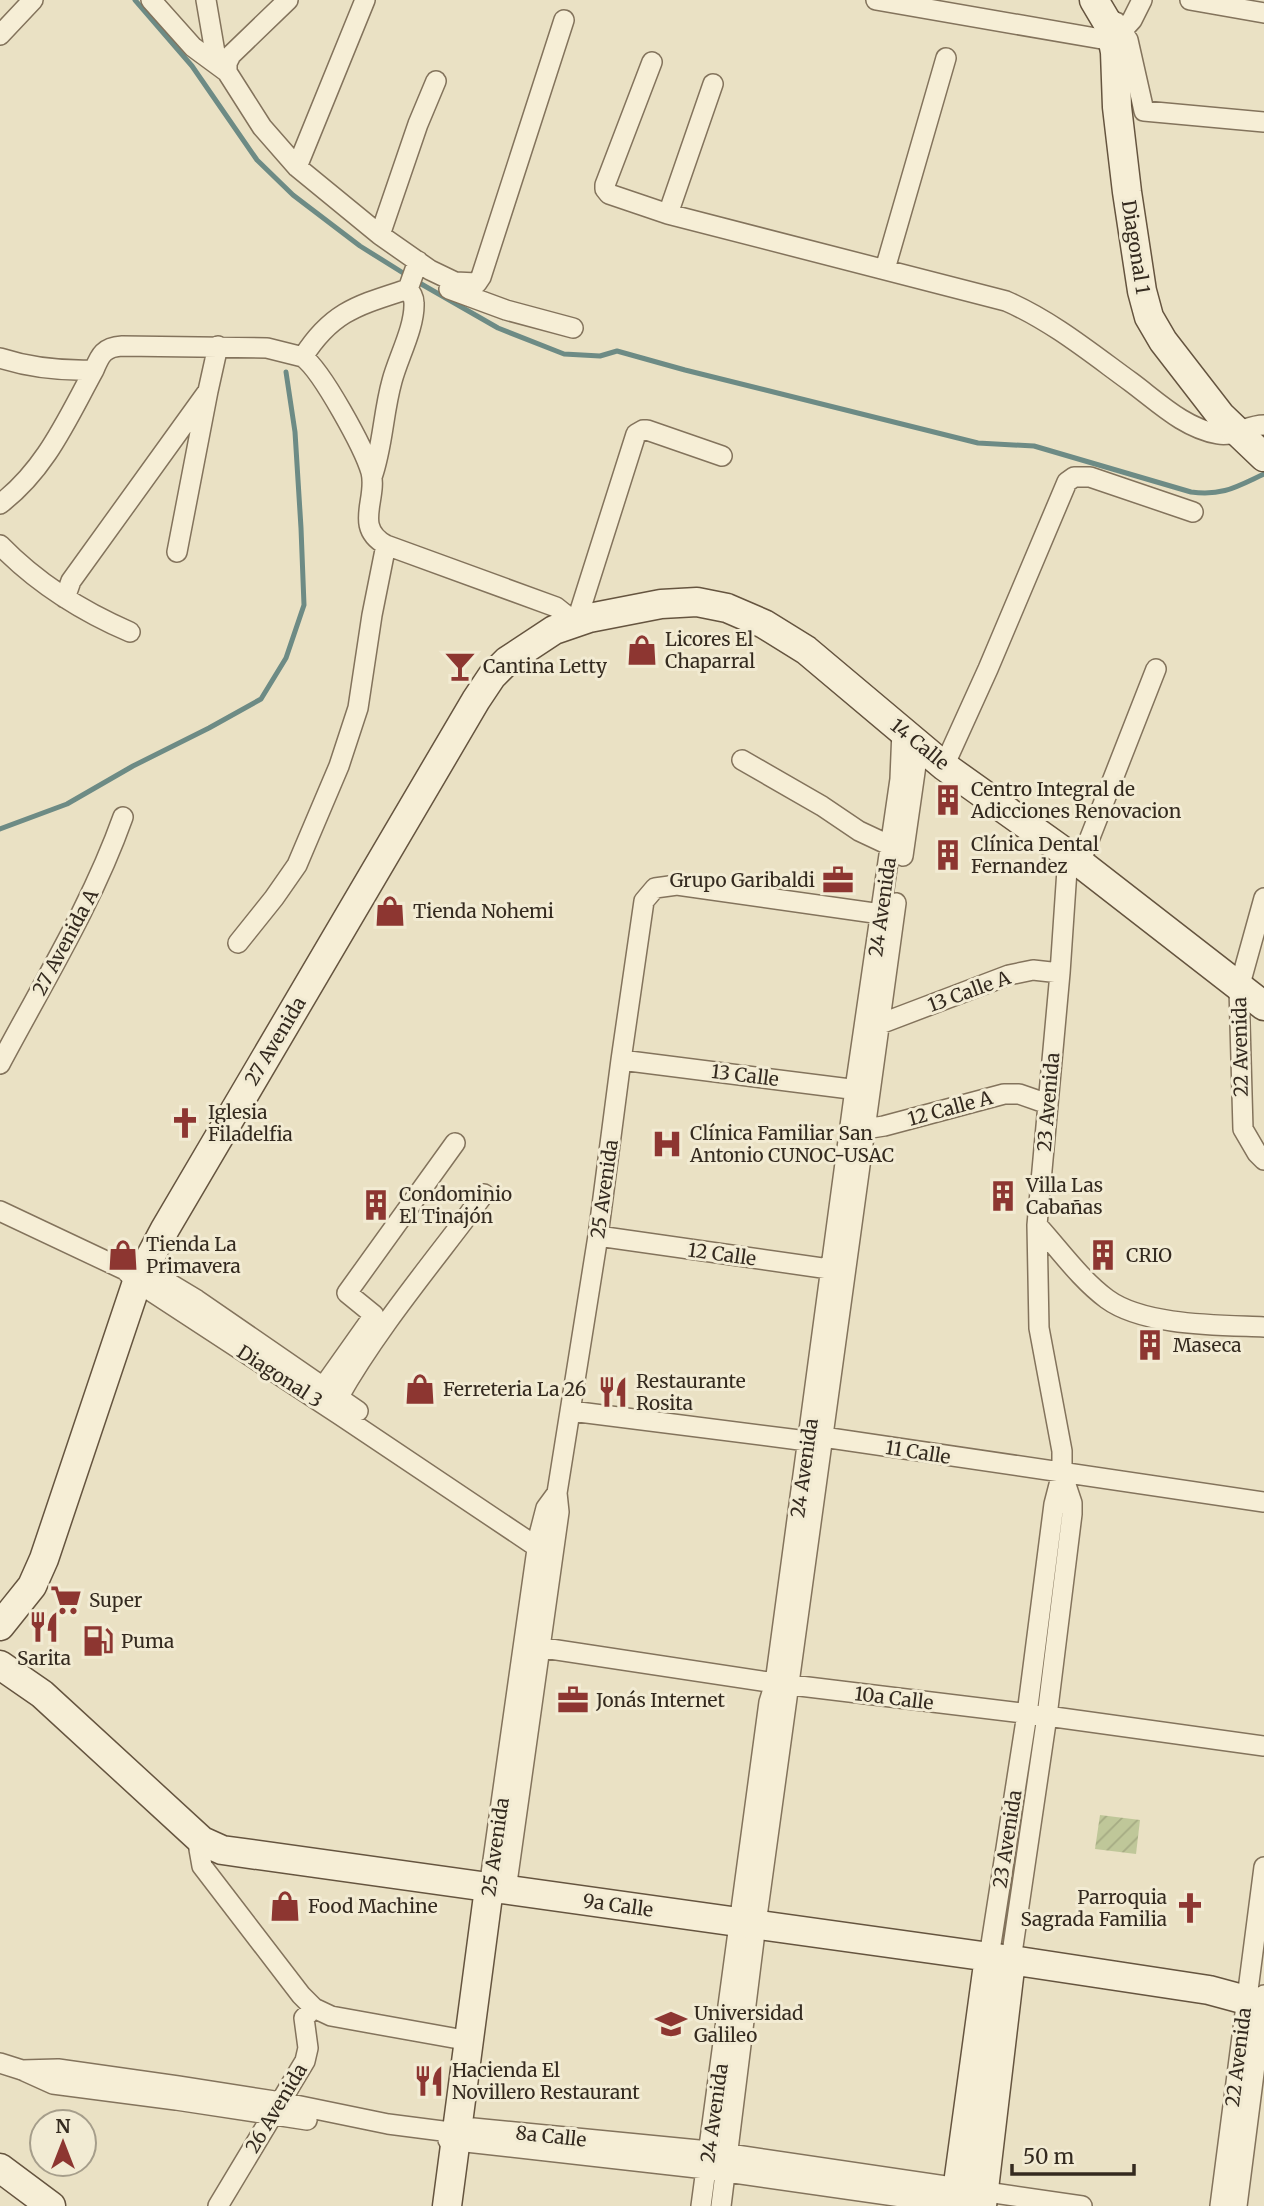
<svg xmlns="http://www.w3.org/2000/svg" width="1264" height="2206" viewBox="0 0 1264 2206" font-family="Merriweather,serif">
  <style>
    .garden { fill: url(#garden-furrows) }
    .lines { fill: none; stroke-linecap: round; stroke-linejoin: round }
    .stream { stroke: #6d8b85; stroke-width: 5 }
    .street-casing { stroke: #83735c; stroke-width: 22 }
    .secondary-casing { stroke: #65543f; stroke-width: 31 }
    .street { stroke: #f6eed6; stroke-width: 19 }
    .secondary { stroke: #f6eed6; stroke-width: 28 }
    .labels { text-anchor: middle; stroke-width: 6; stroke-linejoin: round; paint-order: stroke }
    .street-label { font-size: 19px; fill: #342a1f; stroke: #f2ebd3 }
    .poi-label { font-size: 19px; fill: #342a1f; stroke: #f2ebd3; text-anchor: start }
  </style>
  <defs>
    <pattern id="garden-furrows" width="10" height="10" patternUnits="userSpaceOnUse" patternTransform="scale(1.75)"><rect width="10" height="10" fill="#bfc799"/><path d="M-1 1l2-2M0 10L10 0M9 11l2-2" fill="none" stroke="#a5ab83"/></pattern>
  </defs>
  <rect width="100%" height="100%" fill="#eae1c4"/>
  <!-- garden -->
  <path class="garden" d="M1100 1815 1140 1820 1136 1854 1095 1849Z"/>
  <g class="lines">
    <!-- stream -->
    <path class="stream" d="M135 0 192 66 257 160 293 195 360 246 408 276
      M416 281 498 328 564 354 600 356 617 351 685 370 978 443 1034 446 1191 492C1223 496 1236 487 1264 474
      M0 829 67 804 133 766 209 728 261 699 286 658 304 605 301 528 295 432 286 372"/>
    <defs>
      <path id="street" d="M151 0 193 47 227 72 262 127 297 167 380 235 430 270 455 282 477 283 481 277 564 20
        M206 0 217 64
        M876 0 1113 41 1132 20 1142 0
        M1190 0 1264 13
        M1116 22 1128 40 1144 111 1264 122
        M0 35 33 0
        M652 62 605 185V189L609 194 668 214 1006 301C1052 321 1091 353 1131 382 1158 402 1184 428 1218 434 1235 437 1247 425 1264 425
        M227 72V63L231 55 288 0
        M297 167 365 0
        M668 214 713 84
        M380 235 418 124 436 81
        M885 269 946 58
        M449 289 506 310 573 328
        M303 357C322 371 364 448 371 472 378 499 353 527 386 545L556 607 576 623 636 434 643 430H647L722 456
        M0 358C31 368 61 371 94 370
        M372 477C383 446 383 413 392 381 398 358 415 327 414 303 414 297 411 293 408 289L418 261
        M0 504C46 469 67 419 94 370 100 355 104 347 122 346L267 348 303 357C332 311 359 305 408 289
        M0 545C37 583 81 611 130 632
        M177 552 208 391 218 346
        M65 598 71 581 208 391
        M742 760 822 806 859 831 891 846
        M944 766 988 669 1067 482 1074 477H1090L1193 512
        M903 856 919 744
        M1080 863 1156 669
        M1264 898 1239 988 1243 1129 1257 1153 1264 1160
        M238 943 274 898 297 865 339 766 358 708 372 615 386 545
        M880 1024 1009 975 1033 970 1060 973
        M621 1060 866 1091
        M0 1064C43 983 92 904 123 817
        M856 1128 865 1129 884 1126 1004 1094H1019L1048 1104
        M0 1211 125 1270 137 1282 340 1415 537 1547 553 1550
        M1037 1225C1059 1249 1080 1279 1107 1299 1144 1326 1219 1325 1264 1327
        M598 1236 843 1271
        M144 1268 197 1300 358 1411
        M323 1387 374 1315 347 1293 455 1143
        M338 1398C378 1327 435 1260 484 1194
        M571 1411 807 1441 823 1437 1264 1502
        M524 1645 775 1683 1047 1716 1264 1746
        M202 1841 199 1849 202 1866 301 1995 314 2008 331 2016 470 2041
        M489 1888 539 1535 546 1508 557 1493
        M506 1890 559 1512 557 1493 598 1236 621 1060 644 901 655 888 677 885 881 914
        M989 1957 1027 1714 1054 1504 1062 1473V1451L1039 1328 1037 1225 1060 973 1068 855
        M1011 1960 1047 1716 1072 1514V1503L1062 1473
        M0 2063 22 2070 53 2084 176 2100 307 2120
        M22 2070 58 2069 178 2086 281 2102 388 2124 458 2133 473 2128 709 2151 1082 2206
        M448 2140 706 2169 964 2206
        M218 2206 305 2061 308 2048 304 2018 314 2008
        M701 2206 769 1702 775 1683 855 1089 900 779 902 730
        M721 2206 756 1924 896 903
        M1220 2206 1264 1867
        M1237 2206 1264 1995"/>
      <path id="secondary" d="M1094 0 1110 27 1115 52 1117 107 1127 192 1142 291 1149 317 1163 341 1221 416 1264 457
        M0 1626 32 1586 44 1559 137 1282 165 1229 476 700 492 676 507 661 554 630 589 618 661 604 697 602 727 608 764 624 806 650 944 766 1080 863 1264 1006
        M0 1665 42 1694 202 1841 222 1850 1011 1960 1209 1990 1246 2000 1264 2003
        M0 2168 51 2206
        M447 2206 489 1888
        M955 2206 989 1957
        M982 2206 1011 1960"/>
    </defs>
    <!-- street casing -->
    <use href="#street" class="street-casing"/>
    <!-- secondary casing -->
    <use href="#secondary" class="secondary-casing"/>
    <!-- street -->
    <use href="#street" class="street"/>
    <!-- secondary -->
    <use href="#secondary" class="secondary"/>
  </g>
  <!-- icons -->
  <defs>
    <symbol id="shop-bare" viewBox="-9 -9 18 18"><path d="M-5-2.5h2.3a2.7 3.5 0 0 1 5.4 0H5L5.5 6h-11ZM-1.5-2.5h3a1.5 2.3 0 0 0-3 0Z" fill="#8d3631" stroke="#f2ebd3" stroke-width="2.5" paint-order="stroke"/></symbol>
    <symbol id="bar-bare" viewBox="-9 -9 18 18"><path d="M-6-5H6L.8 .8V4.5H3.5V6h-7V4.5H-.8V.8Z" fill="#8d3631" stroke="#f2ebd3" stroke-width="2.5" paint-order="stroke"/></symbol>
    <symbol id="building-bare" viewBox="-9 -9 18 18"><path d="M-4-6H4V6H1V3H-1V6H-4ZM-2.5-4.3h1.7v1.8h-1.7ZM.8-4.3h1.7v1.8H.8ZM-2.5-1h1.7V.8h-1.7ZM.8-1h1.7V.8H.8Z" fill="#8d3631" stroke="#f2ebd3" stroke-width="2.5" paint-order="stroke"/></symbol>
    <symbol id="office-bare" viewBox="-9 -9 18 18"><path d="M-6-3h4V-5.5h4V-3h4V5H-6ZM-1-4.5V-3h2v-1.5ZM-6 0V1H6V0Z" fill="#8d3631" stroke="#f2ebd3" stroke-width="2.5" paint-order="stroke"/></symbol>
    <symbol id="church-bare" viewBox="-9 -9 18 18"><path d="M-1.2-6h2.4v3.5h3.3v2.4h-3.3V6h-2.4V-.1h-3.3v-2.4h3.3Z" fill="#8d3631" stroke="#f2ebd3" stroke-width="2.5" paint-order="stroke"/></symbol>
    <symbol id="hospital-bare" viewBox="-9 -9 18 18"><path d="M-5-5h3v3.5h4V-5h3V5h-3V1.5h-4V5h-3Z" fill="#8d3631" stroke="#f2ebd3" stroke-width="2.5" paint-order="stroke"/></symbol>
    <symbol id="restaurant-bare" viewBox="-9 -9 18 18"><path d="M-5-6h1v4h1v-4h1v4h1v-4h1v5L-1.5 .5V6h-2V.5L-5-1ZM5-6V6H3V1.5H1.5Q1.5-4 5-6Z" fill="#8d3631" stroke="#f2ebd3" stroke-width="2.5" paint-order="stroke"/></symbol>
    <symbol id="supermarket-bare" viewBox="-9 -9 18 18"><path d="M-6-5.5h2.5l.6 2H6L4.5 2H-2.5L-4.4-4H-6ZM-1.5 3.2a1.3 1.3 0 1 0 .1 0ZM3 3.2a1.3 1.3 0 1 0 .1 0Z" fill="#8d3631" stroke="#f2ebd3" stroke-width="2.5" paint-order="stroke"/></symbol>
    <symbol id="fuel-bare" viewBox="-9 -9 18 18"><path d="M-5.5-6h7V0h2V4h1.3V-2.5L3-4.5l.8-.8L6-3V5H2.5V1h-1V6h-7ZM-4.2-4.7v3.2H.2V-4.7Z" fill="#8d3631" stroke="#f2ebd3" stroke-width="2.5" paint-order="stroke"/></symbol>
    <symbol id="university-bare" viewBox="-9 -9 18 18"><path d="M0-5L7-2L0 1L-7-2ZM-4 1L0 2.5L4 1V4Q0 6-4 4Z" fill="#8d3631" stroke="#f2ebd3" stroke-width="2.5" paint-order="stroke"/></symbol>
  </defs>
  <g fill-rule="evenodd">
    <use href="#shop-bare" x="620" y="628" width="44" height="44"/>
    <use href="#bar-bare" x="438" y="644" width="44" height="44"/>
    <use href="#building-bare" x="926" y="778" width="44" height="44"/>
    <use href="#building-bare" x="926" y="833" width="44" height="44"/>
    <use href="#office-bare" x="816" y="858" width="44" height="44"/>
    <use href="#shop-bare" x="368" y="889" width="44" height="44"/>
    <use href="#church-bare" x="163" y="1101" width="44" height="44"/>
    <use href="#hospital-bare" x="645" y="1122" width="44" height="44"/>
    <use href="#building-bare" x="981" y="1174" width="44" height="44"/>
    <use href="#building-bare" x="354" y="1183" width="44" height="44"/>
    <use href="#shop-bare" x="101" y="1233" width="44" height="44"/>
    <use href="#building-bare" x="1081" y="1233" width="44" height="44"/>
    <use href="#building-bare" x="1128" y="1323" width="44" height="44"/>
    <use href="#shop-bare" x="398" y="1367" width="44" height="44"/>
    <use href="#restaurant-bare" x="591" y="1370" width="44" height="44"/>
    <use href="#supermarket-bare" x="44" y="1578" width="44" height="44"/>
    <use href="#restaurant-bare" x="22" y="1605" width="44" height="44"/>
    <use href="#fuel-bare" x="76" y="1619" width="44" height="44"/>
    <use href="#office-bare" x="551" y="1678" width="44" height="44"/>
    <use href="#shop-bare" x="263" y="1884" width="44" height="44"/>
    <use href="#church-bare" x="1168" y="1886" width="44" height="44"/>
    <use href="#university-bare" x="649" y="2002" width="44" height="44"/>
    <use href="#restaurant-bare" x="407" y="2059" width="44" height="44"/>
  </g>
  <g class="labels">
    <!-- street labels -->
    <g class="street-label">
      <text transform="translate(1136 247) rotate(81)" y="7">Diagonal 1</text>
      <text transform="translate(920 744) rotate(39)" y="7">14 Calle</text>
      <text transform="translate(882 907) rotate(-82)" y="7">24 Avenida</text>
      <text transform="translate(65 942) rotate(-62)" y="7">27 Avenida A</text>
      <text transform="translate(969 991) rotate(-20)" y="7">13 Calle A</text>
      <text transform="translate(275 1041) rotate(-59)" y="7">27 Avenida</text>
      <text transform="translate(1240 1047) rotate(-91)" y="7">22 Avenida</text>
      <text transform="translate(745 1075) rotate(7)" y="7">13 Calle</text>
      <text transform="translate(1048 1102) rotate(-85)" y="7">23 Avenida</text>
      <text transform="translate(950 1108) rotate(-15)" y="7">12 Calle A</text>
      <text transform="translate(604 1189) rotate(-82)" y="7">25 Avenida</text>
      <text transform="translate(722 1254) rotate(8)" y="7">12 Calle</text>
      <text transform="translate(280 1376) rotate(33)" y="7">Diagonal 3</text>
      <text transform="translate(918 1452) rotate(9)" y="7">11 Calle</text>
      <text transform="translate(804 1468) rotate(-82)" y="7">24 Avenida</text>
      <text transform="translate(894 1698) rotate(7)" y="7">10a Calle</text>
      <text transform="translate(1007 1839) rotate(-81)" y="7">23 Avenida</text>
      <text transform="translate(495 1847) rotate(-82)" y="7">25 Avenida</text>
      <text transform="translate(618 1905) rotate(8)" y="7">9a Calle</text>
      <text transform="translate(1238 2057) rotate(-83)" y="7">22 Avenida</text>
      <text transform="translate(276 2108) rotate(-59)" y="7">26 Avenida</text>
      <text transform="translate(714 2113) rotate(-82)" y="7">24 Avenida</text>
      <text transform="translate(551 2136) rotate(6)" y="7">8a Calle</text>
    </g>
    <!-- poi labels -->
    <g class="poi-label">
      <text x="665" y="646">Licores El<tspan x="665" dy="22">Chaparral</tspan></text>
      <text x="483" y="673">Cantina Letty</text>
      <text x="971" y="796">Centro Integral de<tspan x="971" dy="22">Adicciones Renovacion</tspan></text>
      <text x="971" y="851">Clínica Dental<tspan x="971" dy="22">Fernandez</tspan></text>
      <text x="815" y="887" text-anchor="end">Grupo Garibaldi</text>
      <text x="413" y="918">Tienda Nohemi</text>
      <text x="208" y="1119">Iglesia<tspan x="208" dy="22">Filadelfia</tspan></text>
      <text x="690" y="1140">Clínica Familiar San<tspan x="690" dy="22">Antonio CUNOC-USAC</tspan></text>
      <text x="1026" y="1192">Villa Las<tspan x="1026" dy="22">Cabañas</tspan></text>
      <text x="399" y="1201">Condominio<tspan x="399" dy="22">El Tinajón</tspan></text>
      <text x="146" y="1251">Tienda La<tspan x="146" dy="22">Primavera</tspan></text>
      <text x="1126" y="1262">CRIO</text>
      <text x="1173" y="1352">Maseca</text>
      <text x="636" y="1388">Restaurante<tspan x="636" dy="22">Rosita</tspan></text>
      <text x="443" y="1396">Ferreteria La 26</text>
      <text x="89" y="1607">Super</text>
      <text x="121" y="1648">Puma</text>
      <text x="44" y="1665" text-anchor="middle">Sarita</text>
      <text x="596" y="1707">Jonás Internet</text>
      <text x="1167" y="1904" text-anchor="end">Parroquia<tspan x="1167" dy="22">Sagrada Familia</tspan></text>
      <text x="308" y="1913">Food Machine</text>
      <text x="694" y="2020">Universidad<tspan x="694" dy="22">Galileo</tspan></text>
      <text x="452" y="2077">Hacienda El<tspan x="452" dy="22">Novillero Restaurant</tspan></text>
    </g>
  </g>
  <!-- north arrow -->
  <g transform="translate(63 2143)"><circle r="33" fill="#f2ebd3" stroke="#a69e8b" stroke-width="2"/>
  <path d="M0-5L12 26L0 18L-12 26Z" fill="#8d3631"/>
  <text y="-10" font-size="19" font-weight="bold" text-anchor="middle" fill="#342a1f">N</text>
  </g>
  <!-- scale -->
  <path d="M1012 2164v10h122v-10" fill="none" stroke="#342a1f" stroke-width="3.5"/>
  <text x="1023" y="2164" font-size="21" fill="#342a1f" stroke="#f2ebd3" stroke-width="5" paint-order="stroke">50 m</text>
</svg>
